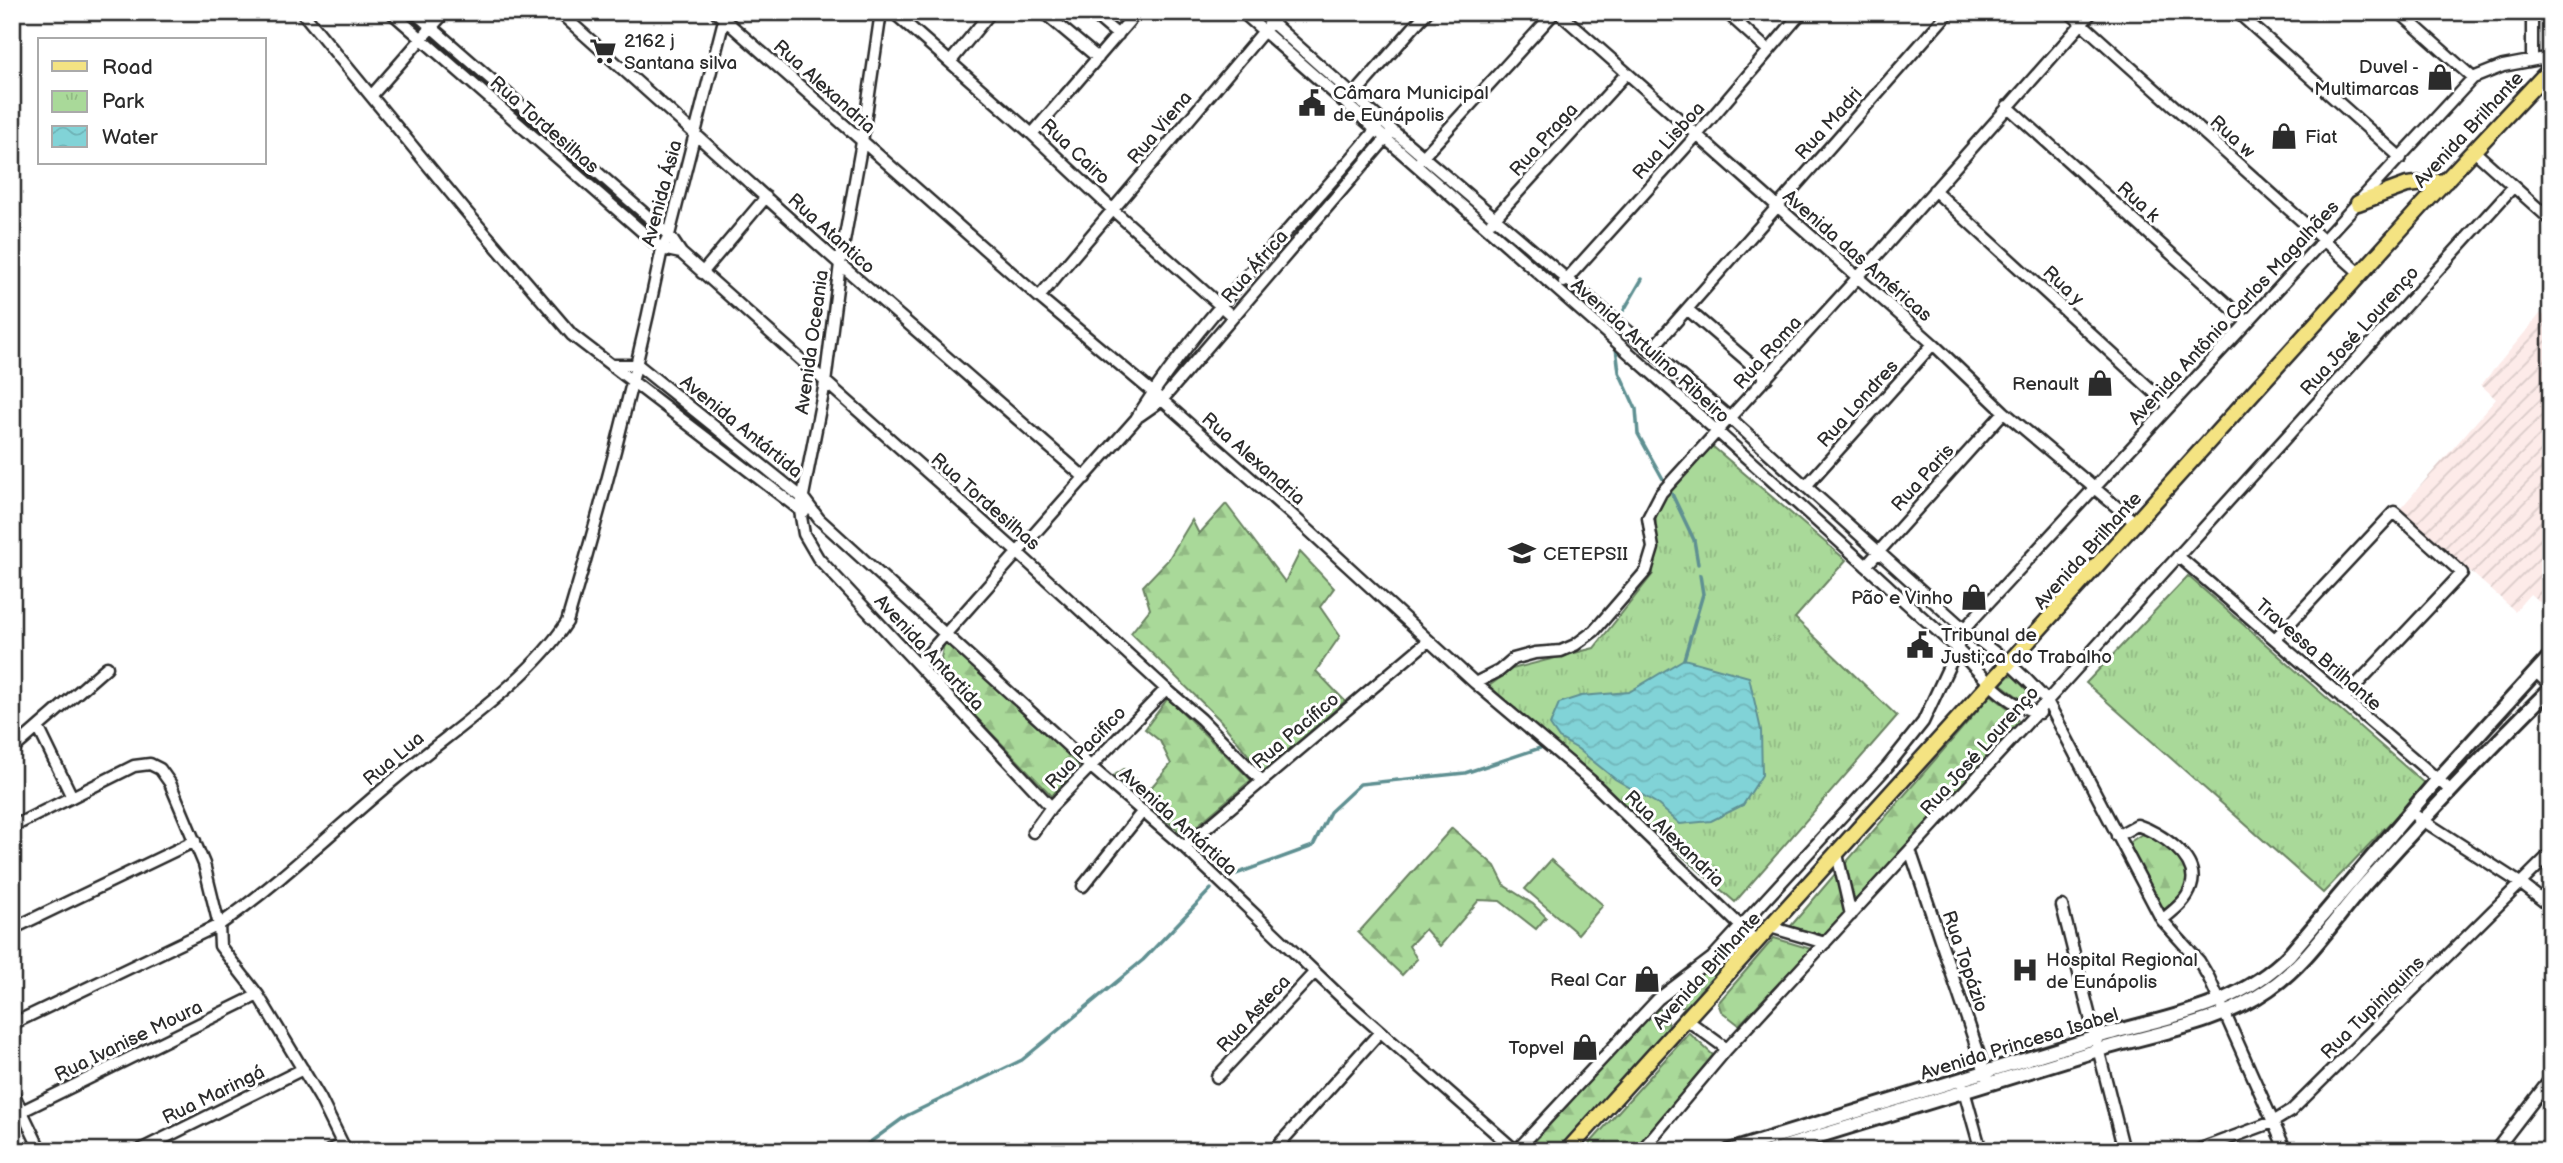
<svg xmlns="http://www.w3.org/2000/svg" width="2563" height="1163" viewBox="0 0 2563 1163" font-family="'Balsamiq Sans',sans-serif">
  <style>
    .industrial { fill: url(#industrial-furrows) }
    .forest { fill: url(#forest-firs); stroke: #6a8262; stroke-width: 2 }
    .park { fill: url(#park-tufts); stroke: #6a8262; stroke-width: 2 }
    .pitch { fill: #a9d999; stroke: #6a8262; stroke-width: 2 }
    .water { fill: url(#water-waves); stroke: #5f9092; stroke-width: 2 }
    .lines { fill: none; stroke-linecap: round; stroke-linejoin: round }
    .stream { stroke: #5f9092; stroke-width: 3.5 }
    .minor-casing { stroke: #2b2b2b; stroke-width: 15 }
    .secondary-casing { stroke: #2b2b2b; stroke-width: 18 }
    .primary-casing { stroke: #2b2b2b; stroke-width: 19 }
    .minor { stroke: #fff; stroke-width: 10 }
    .secondary { stroke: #fff; stroke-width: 12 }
    .primary { stroke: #f4e382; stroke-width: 14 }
    .labels { text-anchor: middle; stroke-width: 6; stroke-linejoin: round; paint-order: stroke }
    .poi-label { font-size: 19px; fill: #2b2b2b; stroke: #fff; text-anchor: start }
    .street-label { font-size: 19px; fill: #2b2b2b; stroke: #fff }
  </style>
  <defs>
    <pattern id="industrial-furrows" width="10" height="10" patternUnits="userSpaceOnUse" patternTransform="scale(1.75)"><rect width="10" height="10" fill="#fdebe9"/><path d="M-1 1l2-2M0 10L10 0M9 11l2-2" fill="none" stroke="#d9cac8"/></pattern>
    <pattern id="forest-firs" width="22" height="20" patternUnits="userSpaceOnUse" patternTransform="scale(1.75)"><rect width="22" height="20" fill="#a9d999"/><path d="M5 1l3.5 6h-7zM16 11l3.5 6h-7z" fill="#92ba84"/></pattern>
    <pattern id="park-tufts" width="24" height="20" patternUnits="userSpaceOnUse" patternTransform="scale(1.75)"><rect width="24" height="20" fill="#a9d999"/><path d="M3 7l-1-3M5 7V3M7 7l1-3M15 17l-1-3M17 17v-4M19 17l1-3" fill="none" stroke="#92ba84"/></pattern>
    <pattern id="water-waves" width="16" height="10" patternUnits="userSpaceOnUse" patternTransform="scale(1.75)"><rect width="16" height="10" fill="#81d3d7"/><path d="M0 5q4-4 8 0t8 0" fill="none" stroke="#70b5b9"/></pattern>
  </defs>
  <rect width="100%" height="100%" fill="#fff"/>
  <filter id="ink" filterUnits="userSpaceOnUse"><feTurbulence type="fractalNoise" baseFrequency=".0143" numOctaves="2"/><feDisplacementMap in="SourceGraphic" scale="14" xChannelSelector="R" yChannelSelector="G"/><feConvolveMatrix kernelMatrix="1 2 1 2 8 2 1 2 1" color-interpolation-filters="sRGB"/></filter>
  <g filter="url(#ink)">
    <!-- industrial -->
    <path class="industrial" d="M2541 313 2551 321V611L2530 594 2515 611 2400 509 2496 399 2481 385Z"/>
    <!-- forest -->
    <path class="forest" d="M1226 504 1285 582 1300 552 1334 588 1320 607 1340 636 1316 671 1345 701 1263 773 1219 719 1131 633 1150 609 1143 586 1168 560 1192 520 1199 534Z
      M945 639 957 647 1080 764 1052 796 947 687 941 658Z
      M2011 674 2033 696 2032 701 2026 703 2001 684Z
      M1991 695 2008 708 2019 722 1852 904 1843 866Z
      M1168 698 1251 780 1185 836 1113 776 1124 769 1149 790 1171 764 1160 741 1145 729Z
      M1452 828 1495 866 1505 886 1533 904 1546 917 1536 929 1500 901 1479 900 1440 946 1425 929 1409 946 1417 959 1402 975 1358 933Z
      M2142 834C2161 838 2199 865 2186 887 2181 897 2171 904 2163 910L2127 844Z
      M1836 873 1845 912 1824 935 1790 927Z
      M1740 936 1748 944 1689 1007H1681L1676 1000 1677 992C1703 976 1721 958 1740 936Z
      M1774 938 1811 949 1739 1025 1721 1011 1718 1003Z
      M1660 1009 1666 1017 1670 1028 1557 1151H1532L1529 1148 1651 1011Z
      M1689 1033 1713 1055 1636 1149 1583 1151Z"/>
    <!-- park -->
    <path class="park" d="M1711 445 1846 560 1795 618 1897 716 1735 902 1489 686 1512 669 1594 648 1653 574 1657 497Z
      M2188 576 2426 785 2323 893 2086 683Z"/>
    <!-- pitch -->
    <path class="pitch" d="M1551 860 1603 905 1578 934 1525 889Z"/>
    <!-- water -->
    <path class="water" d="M1684 659 1749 677 1761 730 1762 775 1743 805 1711 821 1680 824 1656 803 1615 779 1578 749 1559 738 1550 725 1559 703 1581 696 1629 692Z"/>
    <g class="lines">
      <!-- stream -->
      <path class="stream" d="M1624 310 1642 279
        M1616 348 1619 372 1636 409 1638 434 1663 479
        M1672 494 1694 540 1698 564
        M1684 659 1703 594 1700 575
        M1236 874 1313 846 1330 812 1360 784 1465 773 1540 748
        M858 1151 906 1116 1022 1060 1143 960 1211 889"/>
      <defs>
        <path id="minor" d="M302 12 464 209 572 335 804 513
          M391 12 662 249 681 253
          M414 12 669 235 681 253 1018 553 1166 689 1201 719 1262 781
          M559 12 840 264 1085 478
          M716 12 1039 297 1162 400 1291 514 1475 683 1590 780 1757 942
          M881 12 862 142 840 264 825 383 800 511 804 534 818 558 1051 807
          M893 12 1032 134 1113 210 1233 317
          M1043 12 1098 58
          M1091 12 1118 35
          M1242 12C1457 202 1674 390 1886 584 1909 606 1934 627 1957 649 1982 674 2003 705 2040 713
          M1260 12 1393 131 1730 418 1964 629 2010 664 2027 680 2047 701 2054 714 2162 920 2199 961 2209 978 2286 1151
          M1558 12 1933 344 2004 412 2137 524
          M1726 12 1769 51
          M2069 12 2361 274
          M2237 12 2401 158
          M2399 12 2473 78
          M2532 12V59
          M951 61 991 12
          M372 95 445 12
          M1353 96 1427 12
          M2007 106 2247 322
          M1032 134 1137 12
          M2474 151 2551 220
          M1421 159 1555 12
          M1934 190 2169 406
          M1492 221 1626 74
          M702 273 766 197
          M1564 282 1696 136 1802 12
          M1039 297 1280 12
          M1687 309 1767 378
          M1650 351 1949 12
          M612 365H638L804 499 819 519 1090 766 1184 847 1341 997 1516 1151
          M1139 416 1162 400 1389 135
          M1806 486 1933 344
          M2178 556 2450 790
          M1866 566 2004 412
          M2275 639 2394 512 2462 573 2343 699
          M918 665 1136 419C1203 312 1298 225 1377 128
          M2536 672 2551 686
          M1475 683 1499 671 1513 659 1535 653 1561 651 1575 645 1594 631 1646 571 1653 548 1648 518 1661 493 1858 277 2092 12
          M39 729 72 797
          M12 750 107 667
          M2410 812 2520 883 2551 907
          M12 827 134 766 150 764 160 769 170 783 204 864 219 925 220 946 258 995 320 1098 346 1151
          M1033 832 1051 807 1166 689
          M2117 836 2137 825C2159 832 2201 858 2191 887 2187 901 2173 911 2162 920
          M1184 847 1428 641
          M1837 854 1851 915
          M1906 855 1911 853 1987 1078
          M1083 886 1143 811
          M2062 906 2124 1151
          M1770 927 1825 943
          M12 929 195 841
          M1687 1020 1727 1049
          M12 1024 219 925C282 881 336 828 395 779 450 732 528 682 567 622 604 499 636 375 662 249L669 235 726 12
          M1217 1077 1314 973
          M1963 1087 1981 1151
          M12 1091 41 1151
          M12 1116 258 995
          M138 1151 303 1069
          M329 1151 343 1144
          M1273 1151 1380 1032
          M1516 1151 1658 999 1712 958 1887 767 1923 722 1957 649 1964 629 2473 78 2503 66 2551 57
          M1641 1151 1727 1049 2037 712 2513 187
          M2195 1151 2273 1122 2291 1111 2551 853
          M2495 1151 2551 1078"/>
        <path id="secondary" d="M1729 1151C1850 1113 1971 1077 2091 1039 2164 1016 2234 1011 2290 954L2438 779 2551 655
          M1771 1151C1879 1118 1987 1085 2095 1051 2154 1033 2218 1025 2269 989 2309 962 2336 916 2369 880 2428 814 2488 750 2551 688"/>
        <path id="primary" d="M2358 203 2407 185 2446 181
          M1567 1151 2421 207 2551 68"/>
      </defs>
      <!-- minor casing -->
      <use href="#minor" class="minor-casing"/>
      <!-- secondary casing -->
      <use href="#secondary" class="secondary-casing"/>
      <!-- primary casing -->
      <use href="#primary" class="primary-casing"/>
      <!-- minor -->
      <use href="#minor" class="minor"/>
      <!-- secondary -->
      <use href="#secondary" class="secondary"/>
      <!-- primary -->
      <use href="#primary" class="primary"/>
    </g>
  </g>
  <!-- icons -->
  <defs>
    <symbol id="supermarket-bare" viewBox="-9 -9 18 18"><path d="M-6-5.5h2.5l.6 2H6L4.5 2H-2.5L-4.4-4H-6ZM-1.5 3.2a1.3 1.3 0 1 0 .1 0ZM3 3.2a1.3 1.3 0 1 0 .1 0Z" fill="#2b2b2b" stroke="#fff" stroke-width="2.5" paint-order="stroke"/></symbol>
    <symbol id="shop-bare" viewBox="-9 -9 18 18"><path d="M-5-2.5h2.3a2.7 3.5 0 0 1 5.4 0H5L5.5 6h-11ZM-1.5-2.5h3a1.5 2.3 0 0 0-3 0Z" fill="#2b2b2b" stroke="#fff" stroke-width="2.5" paint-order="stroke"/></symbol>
    <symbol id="civic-bare" viewBox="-9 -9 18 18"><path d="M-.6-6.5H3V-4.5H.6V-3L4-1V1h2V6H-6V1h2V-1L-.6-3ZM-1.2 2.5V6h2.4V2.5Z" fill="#2b2b2b" stroke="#fff" stroke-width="2.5" paint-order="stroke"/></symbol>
    <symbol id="school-bare" viewBox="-9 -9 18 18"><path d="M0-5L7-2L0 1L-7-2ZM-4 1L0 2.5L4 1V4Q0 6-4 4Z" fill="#2b2b2b" stroke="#fff" stroke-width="2.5" paint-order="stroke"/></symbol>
    <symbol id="hospital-bare" viewBox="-9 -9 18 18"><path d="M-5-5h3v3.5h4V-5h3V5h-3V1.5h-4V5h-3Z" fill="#2b2b2b" stroke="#fff" stroke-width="2.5" paint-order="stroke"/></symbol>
  </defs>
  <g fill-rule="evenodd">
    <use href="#supermarket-bare" x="584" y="32" width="38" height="38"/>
    <use href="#shop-bare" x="2421" y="58" width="38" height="38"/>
    <use href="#civic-bare" x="1293" y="84" width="38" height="38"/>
    <use href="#shop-bare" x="2265" y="117" width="38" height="38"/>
    <use href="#shop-bare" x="2081" y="364" width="38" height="38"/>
    <use href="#school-bare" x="1503" y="534" width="38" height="38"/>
    <use href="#shop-bare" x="1955" y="578" width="38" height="38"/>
    <use href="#civic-bare" x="1901" y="626" width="38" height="38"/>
    <use href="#hospital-bare" x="2006" y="951" width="38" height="38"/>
    <use href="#shop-bare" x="1628" y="960" width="38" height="38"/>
    <use href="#shop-bare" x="1566" y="1028" width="38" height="38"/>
  </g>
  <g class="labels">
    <!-- poi labels -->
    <g class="poi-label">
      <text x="624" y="47">2162 j<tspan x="624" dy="22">Santana silva</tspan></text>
      <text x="2419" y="73" text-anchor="end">Duvel -<tspan x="2419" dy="22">Multimarcas</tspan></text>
      <text x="1333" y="99">Câmara Municipal<tspan x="1333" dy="22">de Eunápolis</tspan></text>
      <text x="2305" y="143">Fiat</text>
      <text x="2079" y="390" text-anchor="end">Renault</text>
      <text x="1543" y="560">CETEPSII</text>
      <text x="1953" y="604" text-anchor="end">Pão e Vinho</text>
      <text x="1941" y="641">Tribunal de<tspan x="1941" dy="22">Justi;ca do Trabalho</tspan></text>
      <text x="2046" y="966">Hospital Regional<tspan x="2046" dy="22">de Eunápolis</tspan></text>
      <text x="1626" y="986" text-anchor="end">Real Car</text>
      <text x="1564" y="1054" text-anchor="end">Topvel</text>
    </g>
    <!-- street labels -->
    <g class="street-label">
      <text transform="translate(825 86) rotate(42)" y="7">Rua Alexandria</text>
      <text transform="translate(1828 123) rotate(-48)" y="7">Rua Madri</text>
      <text transform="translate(545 124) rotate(41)" y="7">Rua Tordesilhas</text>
      <text transform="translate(1159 127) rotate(-50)" y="7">Rua Viena</text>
      <text transform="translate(2468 129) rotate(-47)" y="7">Avenida Brilhante</text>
      <text transform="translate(2233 136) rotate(42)" y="7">Rua w</text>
      <text transform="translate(1543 139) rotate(-48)" y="7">Rua Praga</text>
      <text transform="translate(1668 140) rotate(-48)" y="7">Rua Lisboa</text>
      <text transform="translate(1076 151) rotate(43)" y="7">Rua Cairo</text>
      <text transform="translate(661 193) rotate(-75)" y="7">Avenida Ásia</text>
      <text transform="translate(2139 201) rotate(42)" y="7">Rua k</text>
      <text transform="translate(832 233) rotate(42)" y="7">Rua Atantico</text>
      <text transform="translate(1858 255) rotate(41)" y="7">Avenida das Américas</text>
      <text transform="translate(1254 266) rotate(-49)" y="7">Rua África</text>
      <text transform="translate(2064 285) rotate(43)" y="7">Rua y</text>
      <text transform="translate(2233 312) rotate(-47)" y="7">Avenida Antônio Carlos Magalhães</text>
      <text transform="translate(2359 330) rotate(-48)" y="7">Rua José Lourenço</text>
      <text transform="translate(811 342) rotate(-82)" y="7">Avenida Oceania</text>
      <text transform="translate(1651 350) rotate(42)" y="7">Avenida Artulino Ribeiro</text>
      <text transform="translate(1767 352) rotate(-48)" y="7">Rua Roma</text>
      <text transform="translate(1857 403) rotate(-48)" y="7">Rua Londres</text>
      <text transform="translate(742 426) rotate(39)" y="7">Avenida Antártida</text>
      <text transform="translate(1254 458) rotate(41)" y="7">Rua Alexandria</text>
      <text transform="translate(1922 477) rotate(-48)" y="7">Rua Paris</text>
      <text transform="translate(986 501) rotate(41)" y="7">Rua Tordesilhas</text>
      <text transform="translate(2087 550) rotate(-48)" y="7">Avenida Brilhante</text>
      <text transform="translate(930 652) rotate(47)" y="7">Avenida Antartida</text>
      <text transform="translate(2319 654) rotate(41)" y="7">Travessa Brilhante</text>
      <text transform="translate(1295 730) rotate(-40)" y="7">Rua Pacífico</text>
      <text transform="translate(1085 747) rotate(-46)" y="7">Rua Pacifico</text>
      <text transform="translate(1979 750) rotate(-48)" y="7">Rua José Lourenço</text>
      <text transform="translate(393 758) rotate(-40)" y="7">Rua Lua</text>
      <text transform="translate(1179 821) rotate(42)" y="7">Avenida Antártida</text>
      <text transform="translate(1675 838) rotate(44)" y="7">Rua Alexandria</text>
      <text transform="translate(1966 961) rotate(71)" y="7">Rua Topázio</text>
      <text transform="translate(1706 970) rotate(-48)" y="7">Avenida Brilhante</text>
      <text transform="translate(2372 1007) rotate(-45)" y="7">Rua Tupiniquins</text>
      <text transform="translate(1253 1013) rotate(-47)" y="7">Rua Asteca</text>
      <text transform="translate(128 1040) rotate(-26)" y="7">Rua Ivanise Moura</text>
      <text transform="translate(2019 1043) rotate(-17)" y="7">Avenida Princesa Isabel</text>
      <text transform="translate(213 1094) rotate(-26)" y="7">Rua Maringá</text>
    </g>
  </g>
  <!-- margin -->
  <rect width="2563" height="1163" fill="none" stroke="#fff" stroke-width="42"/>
  <rect x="21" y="21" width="2521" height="1121" fill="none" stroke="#2b2b2b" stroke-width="2.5" filter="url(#ink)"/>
  <!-- legend -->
  <rect x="38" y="38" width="228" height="126" fill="#ffffff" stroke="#aaaaaa" stroke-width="2"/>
  <rect x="52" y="61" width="35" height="10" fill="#f4e382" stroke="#aaaaaa" stroke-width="2"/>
  <text x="102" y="74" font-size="21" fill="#2b2b2b">Road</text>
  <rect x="52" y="91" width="35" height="21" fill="url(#park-tufts)" stroke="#aaaaaa" stroke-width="2"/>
  <text x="102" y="108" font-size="21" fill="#2b2b2b">Park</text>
  <rect x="52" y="126" width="35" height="21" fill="url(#water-waves)" stroke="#aaaaaa" stroke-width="2"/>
  <text x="102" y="144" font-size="21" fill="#2b2b2b">Water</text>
</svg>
